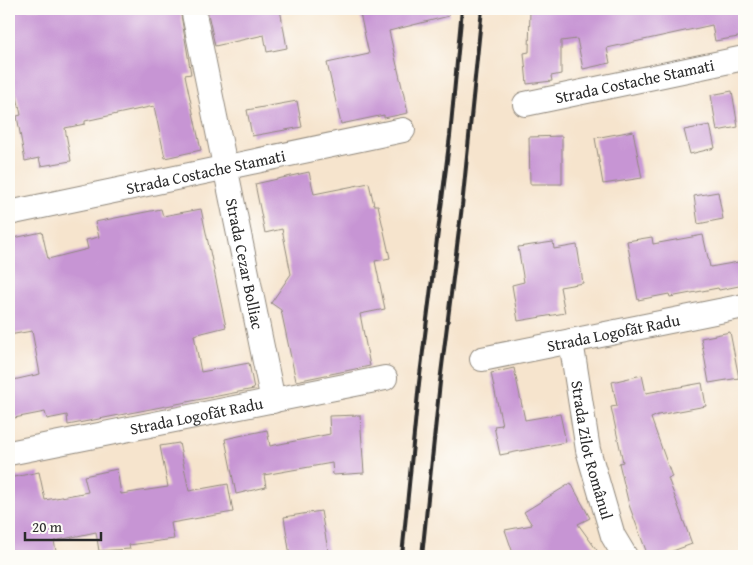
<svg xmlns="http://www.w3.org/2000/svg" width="753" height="565" viewBox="0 0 753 565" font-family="'Gentium Book Plus',serif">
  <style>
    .building { fill: #c795d4 }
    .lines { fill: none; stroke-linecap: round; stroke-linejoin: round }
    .minor-casing { stroke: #90887c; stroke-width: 26 }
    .minor { stroke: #fff; stroke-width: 24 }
    .rail { stroke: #2b2b2b; stroke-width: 4 }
    .labels { text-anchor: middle; stroke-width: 4; stroke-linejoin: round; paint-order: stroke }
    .street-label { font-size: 16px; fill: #2b2b2b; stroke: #fdfcf7 }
  </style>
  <rect width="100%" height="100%" fill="#fdfcf7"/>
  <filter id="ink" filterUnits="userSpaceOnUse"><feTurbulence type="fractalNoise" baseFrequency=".02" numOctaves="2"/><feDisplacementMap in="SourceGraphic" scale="10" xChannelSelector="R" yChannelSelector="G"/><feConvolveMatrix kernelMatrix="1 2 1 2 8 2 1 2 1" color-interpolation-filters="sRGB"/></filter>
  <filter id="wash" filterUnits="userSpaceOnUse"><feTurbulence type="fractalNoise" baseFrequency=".0096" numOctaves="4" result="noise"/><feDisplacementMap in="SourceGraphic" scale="20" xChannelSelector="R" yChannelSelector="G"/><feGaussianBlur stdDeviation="1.12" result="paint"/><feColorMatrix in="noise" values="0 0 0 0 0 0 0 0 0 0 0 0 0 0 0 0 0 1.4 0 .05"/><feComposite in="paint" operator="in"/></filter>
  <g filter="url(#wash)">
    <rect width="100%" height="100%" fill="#f6e4cd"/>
    <g id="blocks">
      <!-- building -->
      <path class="building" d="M9 9H180L191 74 185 75 201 150 165 158 154 106 85 121V124L65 128 71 161 41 166 39 158 25 161 17 116 21 115 9 60Z
        M207 9H280L287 48 267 52 264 35 215 46Z
        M359 9H449V16L389 31 408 113 384 118V115L341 124 327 63 369 54Z
        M530 9H744V36L715 41 712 25 607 48 610 63 583 69 577 39 561 41V74L551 76 552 81 527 84 524 53 529 52Z
        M732 91 738 127 717 131 711 95Z
        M297 101 302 127 252 136 247 110Z
        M710 125 715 148 690 154 684 130Z
        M633 131 642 178 603 184 595 138Z
        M562 136V184H530L529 137Z
        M309 172 314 194 369 183 374 205H378L390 258 375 261 385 309 360 314 370 366 296 381 281 310 271 303 291 274 282 229 265 233 255 184Z
        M718 192 723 219 698 224 694 196Z
        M161 209 163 216 201 209 226 327 194 335 201 372 249 363 254 389 68 425 67 415 47 419 45 412 9 419V381L40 374 32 331 9 335V239L42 232 48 259 88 249 86 240 99 237 95 222Z
        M703 235 710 267 744 261V285L719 290 718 288 670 297 669 294 638 300 627 241 652 237 653 244Z
        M553 242 554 249 577 245 583 283 560 287 565 313 518 321 512 285 524 282 518 247Z
        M730 332 739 378 709 383 701 338Z
        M514 368 525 420 560 414 566 442 500 455 494 426 502 425 491 373Z
        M642 375 646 393 702 383 706 406 658 415 651 418 672 477 668 478 692 544 659 556H648L629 505 619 463 623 462 611 407 617 406 612 382Z
        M360 415 364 473 333 475 332 463 264 475 266 487 236 494 225 439 267 430 270 446 330 434 329 416Z
        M179 443 189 491 228 484 233 512 171 523 174 539 129 545 130 549 99 551 96 532 54 541 57 556H9V478L39 472 45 500 88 492 84 476 117 469 121 494 168 487 160 446Z
        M571 483 590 518 578 524 601 556H514L505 530 532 525 524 512Z
        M321 511 329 556H290L284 517Z"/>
    </g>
  </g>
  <g filter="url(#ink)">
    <use href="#blocks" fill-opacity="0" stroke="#90887c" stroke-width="1"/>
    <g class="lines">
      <defs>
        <g id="minor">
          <path id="s1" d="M193 9 273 401"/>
          <path id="s2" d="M525 104 744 58"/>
          <path id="s3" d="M9 213 403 130"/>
          <path id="s4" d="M571 341 588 450 613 536 625 556"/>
          <path id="s5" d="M482 359 744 306"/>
          <path id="s6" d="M9 453 385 378"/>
        </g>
      </defs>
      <!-- minor casing -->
      <use href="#minor" class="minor-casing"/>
      <!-- minor -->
      <use href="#minor" class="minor"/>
      <!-- rail -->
      <path class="rail" d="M402 556 419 383 450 136 462 9
        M422 556 440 382 462 206 482 9"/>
    </g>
  </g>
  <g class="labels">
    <!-- street labels -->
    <g class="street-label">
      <text dy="6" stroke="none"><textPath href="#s2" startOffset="112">Strada Costache Stamati</textPath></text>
      <text dy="6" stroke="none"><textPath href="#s3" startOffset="201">Strada Costache Stamati</textPath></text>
      <text dy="6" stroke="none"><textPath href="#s1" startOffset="260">Strada Cezar Bolliac</textPath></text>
      <text dy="6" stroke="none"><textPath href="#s5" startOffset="134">Strada Logofăt Radu</textPath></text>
      <text dy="6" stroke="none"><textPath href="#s6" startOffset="191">Strada Logofăt Radu</textPath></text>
      <text dy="6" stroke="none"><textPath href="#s4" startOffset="111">Strada Zilot Românul</textPath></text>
    </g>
  </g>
  <!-- margin -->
  <rect width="753" height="565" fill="none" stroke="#fdfcf7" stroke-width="30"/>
  <!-- scale -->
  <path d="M25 532v8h76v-8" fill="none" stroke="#2b2b2b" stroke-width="2.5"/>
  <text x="32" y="532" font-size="15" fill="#2b2b2b" stroke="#fdfcf7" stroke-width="4" paint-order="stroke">20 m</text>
</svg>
